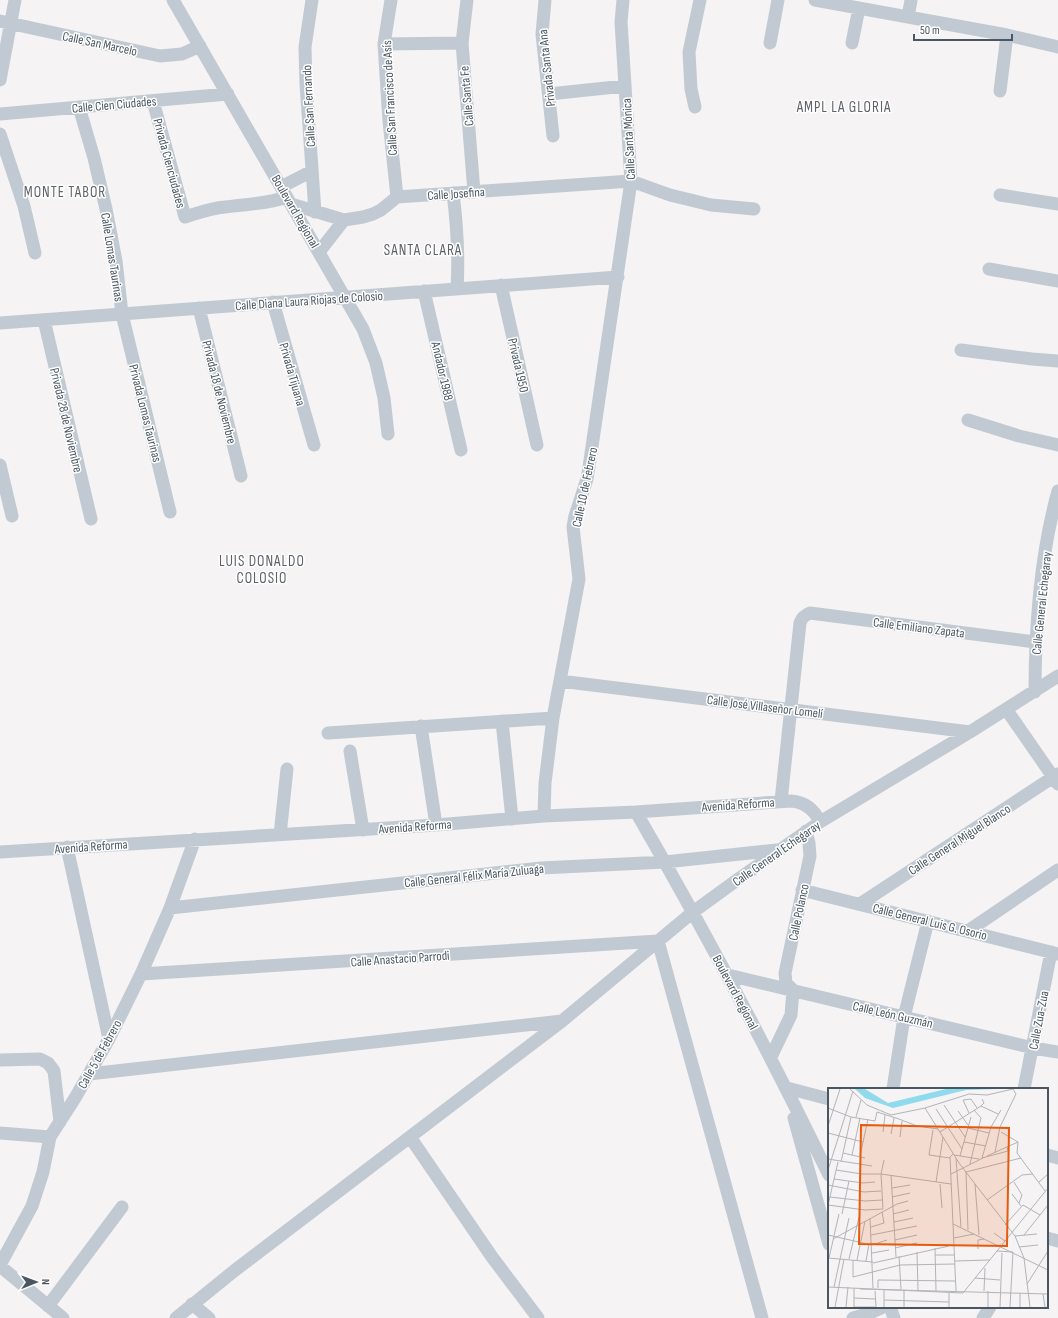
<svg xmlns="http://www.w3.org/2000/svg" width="1058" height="1318" viewBox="0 0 1058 1318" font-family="'Sofia Sans Condensed',sans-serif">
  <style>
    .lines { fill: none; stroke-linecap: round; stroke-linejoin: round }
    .minor { stroke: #c1cad2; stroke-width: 13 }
    .labels { text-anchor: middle; stroke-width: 3; stroke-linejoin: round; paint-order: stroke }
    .street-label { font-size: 13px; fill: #4a5661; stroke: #fff }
    .quarter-label { font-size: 15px; letter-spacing: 1px; fill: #5f6368; stroke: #fff }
    .inset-road { fill: none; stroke: #b1b4b9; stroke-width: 1 }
    .view { fill: #e8590c; fill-opacity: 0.15; stroke: #e8590c; stroke-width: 2 }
    .inset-edge { fill: none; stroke: #4a5661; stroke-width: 2 }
  </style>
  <rect width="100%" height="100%" fill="#f5f3f3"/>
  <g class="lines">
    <!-- minor -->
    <path class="minor" d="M173 0 363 329 376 363 384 398 388 434
      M312 0 305 47 306 84 315 212
      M391 0 384 44 389 121 397 197
      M467 0 462 43 474 192
      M545 0 542 34 553 136
      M815 0 1007 35 1058 47
      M908 17 911 0
      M0 21 160 56 182 54 200 46
      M770 43 778 0
      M852 43 859 8
      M384 44 462 43
      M0 80 15 0
      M1000 91 1007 35
      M549 94 625 86
      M153 101 185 217C198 213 211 208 225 207 247 204 267 204 287 197
      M79 107 94 158 106 209 116 261 122 314 170 512
      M695 107 691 89 689 52 700 0
      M0 114 228 94
      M0 134 24 206 35 253
      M281 187 312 171
      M453 193C457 225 459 256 457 289
      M1000 195 1058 204
      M291 204 344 220 363 217 373 214 381 210 397 197 631 181 670 195 711 205 754 209
      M319 252 344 220
      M989 269 1058 281
      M501 285 537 445
      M424 291 461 450
      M273 302 314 445
      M199 308 241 476
      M44 320 91 519
      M0 323 618 277
      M961 350 1032 359 1058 361
      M968 420 1019 436 1058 445
      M0 465 12 516
      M560 681 970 732
      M1035 692C1035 624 1040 556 1058 491
      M1006 709 1058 784
      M502 721 512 819
      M421 726 436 825
      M328 733 553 718
      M350 751 363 830
      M781 801 800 623C802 617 805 615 810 613L1035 642
      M636 812C705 931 769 1052 829 1175
      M544 816 545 783 553 718 579 579 573 527 575 516 587 479 589 467 631 181 621 22 623 0
      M280 835 287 769
      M67 847 109 1039
      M0 852 436 825 544 816 636 812 791 801C804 802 814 809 820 822
      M802 890 1058 954
      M860 904 1058 774
      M170 908 541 868 665 862 777 850
      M968 931 1058 870
      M141 974 658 941 762 1318
      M728 975 1033 1048 1058 1052
      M771 1057 791 1015 793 990 786 983 785 973 810 856 809 843 806 831
      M0 1060 40 1059 48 1063 54 1071 60 1122
      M89 1074 562 1021
      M893 1089 904 1017 928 921
      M1024 1089 1051 952
      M788 1093 787 1088 829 1099
      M794 1118 829 1244
      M0 1133 50 1137
      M410 1137 492 1257 538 1318
      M1047 1155 1058 1158
      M1047 1238 1058 1241
      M0 1265 32 1206 43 1172 50 1137 75 1098 109 1039 141 974 170 908 195 839
      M0 1266 63 1318
      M192 1304 209 1318
      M48 1306 122 1207
      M890 1307 894 1318
      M176 1318 234 1271 562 1021 693 912 737 880 820 822 970 732 1058 676
      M853 1318 870 1313 883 1307
      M983 1318 990 1307"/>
  </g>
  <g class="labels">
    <!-- street labels -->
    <g class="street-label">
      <text transform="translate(100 43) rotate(12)" y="5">Calle San Marcelo</text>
      <text transform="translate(546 68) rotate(-96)" y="5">Privada Santa Ana</text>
      <text transform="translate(466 96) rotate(-95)" y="5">Calle Santa Fe</text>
      <text transform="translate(389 98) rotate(-93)" y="5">Calle San Francisco de Asís</text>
      <text transform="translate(114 104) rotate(-5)" y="5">Calle Cien Ciudades</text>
      <text transform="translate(308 106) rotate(-93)" y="5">Calle San Fernando</text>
      <text transform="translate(628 139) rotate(-93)" y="5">Calle Santa Mónica</text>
      <text transform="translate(170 163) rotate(75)" y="5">Privada Cienciudades</text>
      <text transform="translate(456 193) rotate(-4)" y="5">Calle Josefina</text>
      <text transform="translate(296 211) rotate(60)" y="5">Boulevard Regional</text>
      <text transform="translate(113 257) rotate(81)" y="5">Calle Lomas Taurinas</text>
      <text transform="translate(309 300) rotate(-4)" y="5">Calle Diana Laura Riojas de Colosio</text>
      <text transform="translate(519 365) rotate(77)" y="5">Privada 1950</text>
      <text transform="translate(443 371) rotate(77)" y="5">Andador 1988</text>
      <text transform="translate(293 374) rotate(74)" y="5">Privada Tijuana</text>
      <text transform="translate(220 392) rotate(76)" y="5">Privada 18 de Noviembre</text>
      <text transform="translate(146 413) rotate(76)" y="5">Privada Lomas Taurinas</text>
      <text transform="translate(67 420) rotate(77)" y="5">Privada 28 de Noviembre</text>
      <text transform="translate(584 487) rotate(-78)" y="5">Calle 10 de Febrero</text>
      <text transform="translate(1041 603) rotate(-84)" y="5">Calle General Echegaray</text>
      <text transform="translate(919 627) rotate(7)" y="5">Calle Emiliano Zapata</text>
      <text transform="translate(765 706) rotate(7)" y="5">Calle José Villaseñor Lomelí</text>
      <text transform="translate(738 804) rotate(-4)" y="5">Avenida Reforma</text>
      <text transform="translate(415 826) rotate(-4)" y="5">Avenida Reforma</text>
      <text transform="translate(959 839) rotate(-33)" y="5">Calle General Miguel Blanco</text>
      <text transform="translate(91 846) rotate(-4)" y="5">Avenida Reforma</text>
      <text transform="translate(776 853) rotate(-35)" y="5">Calle General Echegaray</text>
      <text transform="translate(474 875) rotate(-6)" y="5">Calle General Félix María Zuluaga</text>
      <text transform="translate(798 912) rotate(-78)" y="5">Calle Polanco</text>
      <text transform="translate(930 921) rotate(14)" y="5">Calle General Luis G. Osorio</text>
      <text transform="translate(400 958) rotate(-4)" y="5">Calle Anastacio Parrodi</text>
      <text transform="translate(736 992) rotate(62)" y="5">Boulevard Regional</text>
      <text transform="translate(893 1014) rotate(13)" y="5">Calle León Guzmán</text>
      <text transform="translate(1038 1020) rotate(-79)" y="5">Calle Zua-Zua</text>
      <text transform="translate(99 1054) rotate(-61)" y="5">Calle 5 de Febrero</text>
    </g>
    <!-- quarter labels -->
    <g class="quarter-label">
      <text x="844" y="112">AMPL LA GLORIA</text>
      <text x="65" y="197">MONTE TABOR</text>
      <text x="423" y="255">SANTA CLARA</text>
      <text x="262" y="566">LUIS DONALDO<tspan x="262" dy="17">COLOSIO</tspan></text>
    </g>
  </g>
  <!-- overview -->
  <g transform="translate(828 1088)">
    <rect width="220" height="220" fill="#f5f3f3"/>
    <path d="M27 1H37L60 15 118 1H170L138 2 65 20 37 10Z" fill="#90daee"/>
    <path class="inset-road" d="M22 1 39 17 63 27 97 20 141 6 159 7 185 1M116 17 137 49M153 18 170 26M0 20 23 29 47 33 49 24 71 31M97 20 131 75 187 148 196 170 202 219M108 21 134 61M173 22 163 39 154 70 180 63 179 59M130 23 140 37M141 25 135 12 143 11 149 20M28 29 33 12M71 31 89 38 110 41M0 38 12 1M140 40 161 45M105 42 101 67 122 70M55 44 57 27M112 44 153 18 156 15 154 11M173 44 190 54M0 45 35 54M63 46 66 30M72 49 74 33M136 54 158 58M190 54 189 65 217 103M167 64 172 39 188 6 185 1M15 65 37 70M125 66 122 69 128 203M24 67 32 30M126 67 151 71M32 68 40 31M132 68 143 29M159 68 190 54M0 71 44 78M128 71 133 139M13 74 23 29M142 76 153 30 146 22M0 82 25 3M8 82 34 86H53L123 96M123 86 155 70M63 87 68 169M6 91 35 95 47 94M108 94 115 49M186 94 194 107 191 115M211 94 220 86M112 96 114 120M147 96 151 147M0 97 36 104 53 103M64 100 82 97M184 106 193 118M2 109 37 113 54 112M64 109 82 105M159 112 194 87 205 86M0 117 37 122 55 121M0 117 10 74M55 121 53 86 56 72M14 126 21 93M65 126 81 122M42 130 45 200M66 134 85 130M125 136 220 182M177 137 195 117 212 127M43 139 56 135 54 124M140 142 138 84 193 70M166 145 177 153M0 147 44 157 59 152M43 147 89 138M196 147 220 117M187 148 209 146M126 150 146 146M5 151 69 116 80 113M67 152 89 147M191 159 210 157M67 160 89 155M107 160 108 203M150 161V152L156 151M169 163 185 164 182 219M89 164 90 202M44 165 61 162M107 167H126M71 168 73 201M0 170 45 174M1 170 11 126M21 171 31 129M25 172V189L72 177 127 176M29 172 37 133M38 173 41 156M127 173 162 172M45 175 121 158M147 190 172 192M199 196 220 163M0 199 135 205 220 100M6 199 21 130M26 200V219M50 200V192L128 193M32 201 220 206M76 202V219M47 203 48 219M156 203 157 180M215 206 217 219M26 210 47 211M56 212 121 214M7 219 16 171M18 219 20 199M26 219H47M56 219V202M121 219V205M160 219V203M172 219 174 165M192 219V205"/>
    <path class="view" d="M33 37 181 40 179 158 31 156Z"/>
    <rect width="220" height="220" class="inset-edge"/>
  </g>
  <!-- north arrow -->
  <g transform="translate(36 1282) rotate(89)" stroke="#ffffff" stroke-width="3" paint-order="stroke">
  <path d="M0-3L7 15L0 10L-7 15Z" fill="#4a5661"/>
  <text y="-6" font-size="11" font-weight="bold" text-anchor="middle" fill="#4a5661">N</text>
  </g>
  <!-- scale -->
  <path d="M914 34v6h98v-6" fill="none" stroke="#4a5661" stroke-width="2"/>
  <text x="920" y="34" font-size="12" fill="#4a5661" stroke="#ffffff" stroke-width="3" paint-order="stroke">50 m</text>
</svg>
